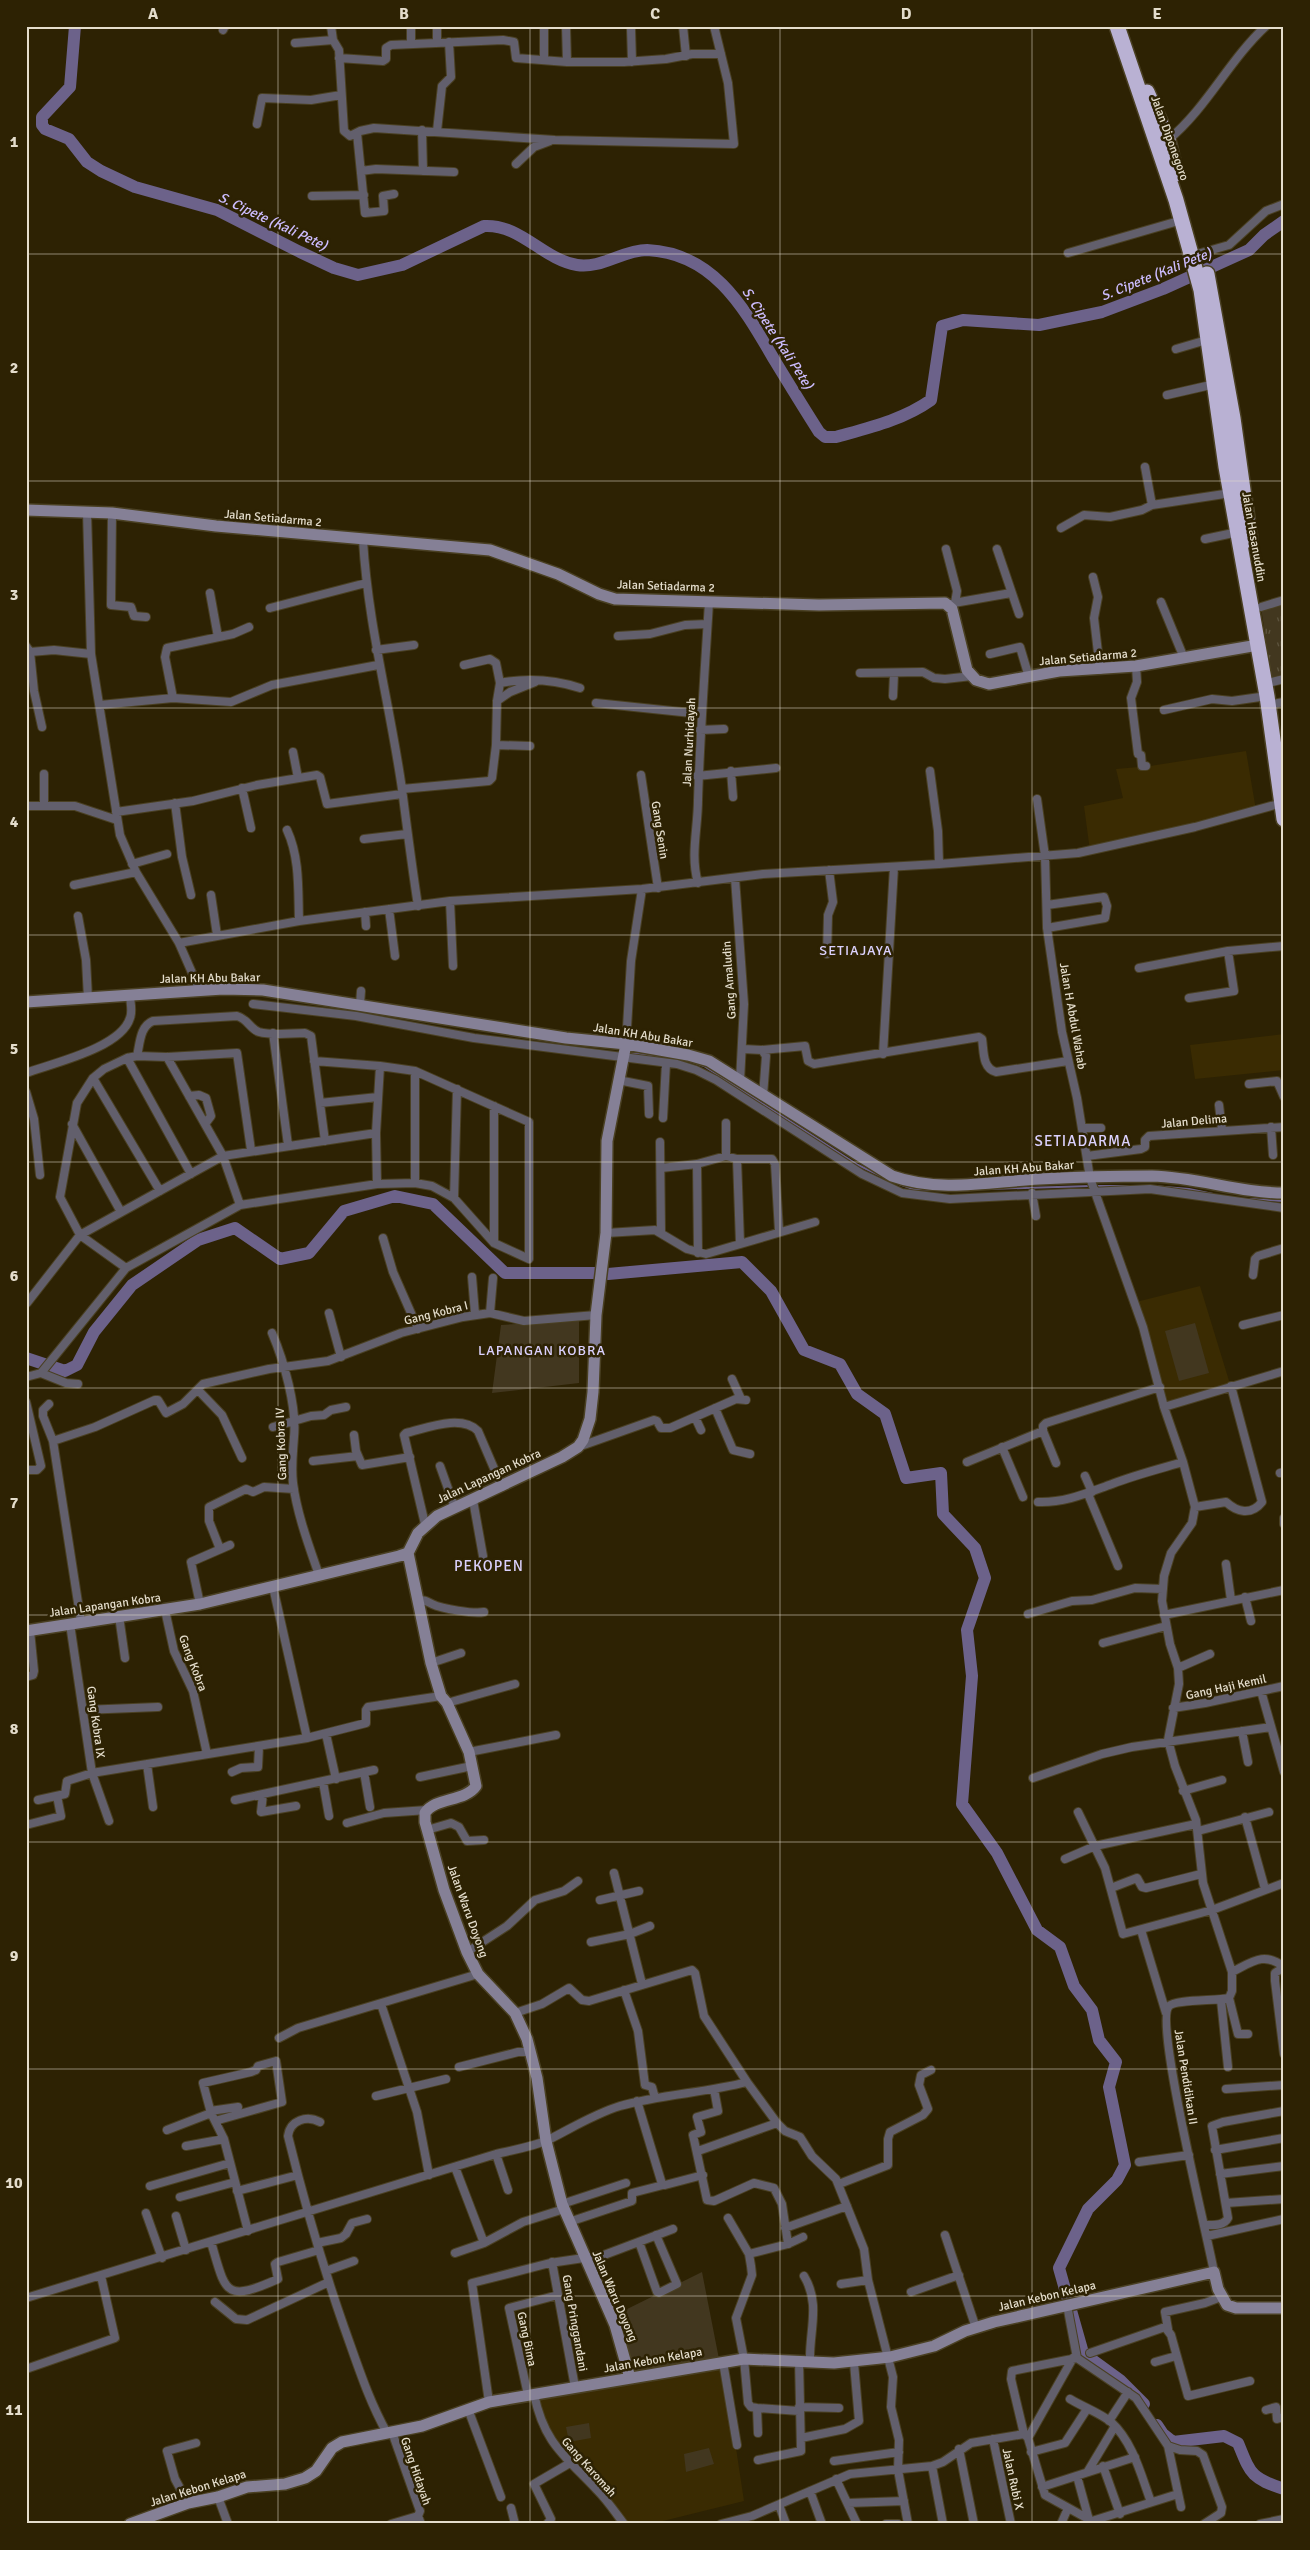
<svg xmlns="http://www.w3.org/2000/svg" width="1310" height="2550" viewBox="0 0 1310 2550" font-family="Signika,sans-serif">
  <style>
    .built { fill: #3a2b02 }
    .park { fill: url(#park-tufts) }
    .garden { fill: #42371f }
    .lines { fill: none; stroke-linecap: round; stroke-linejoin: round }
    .stream { stroke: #6c628a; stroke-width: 2 }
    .river { stroke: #6c628a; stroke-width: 12 }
    .street-casing { stroke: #4a4023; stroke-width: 10 }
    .secondary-casing { stroke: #4a4023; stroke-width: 14 }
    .highway-casing { stroke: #4a4023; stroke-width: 18 }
    .street { stroke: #625f6c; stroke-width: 8 }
    .secondary { stroke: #858096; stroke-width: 11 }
    .highway { stroke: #b9b1d3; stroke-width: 15 }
    .grid { fill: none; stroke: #e4ddcc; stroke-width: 1; stroke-opacity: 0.55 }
    .labels { text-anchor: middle; stroke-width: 5; stroke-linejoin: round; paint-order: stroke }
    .street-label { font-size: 12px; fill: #e4ddcc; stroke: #2d2203 }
    .water-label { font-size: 14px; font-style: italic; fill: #ccbcfe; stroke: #2d2203 }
    .neighbourhood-label { font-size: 14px; letter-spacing: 1px; fill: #dbd1fd; stroke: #2d2203 }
    .quarter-label { font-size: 15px; letter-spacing: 1px; fill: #dbd1fd; stroke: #2d2203 }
    .neatline { fill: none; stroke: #e4ddcc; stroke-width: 2 }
    .grid-label { font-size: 16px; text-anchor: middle; font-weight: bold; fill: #e4ddcc }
  </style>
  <defs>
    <pattern id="park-tufts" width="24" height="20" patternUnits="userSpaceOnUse" patternTransform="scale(1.25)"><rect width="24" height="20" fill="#42371f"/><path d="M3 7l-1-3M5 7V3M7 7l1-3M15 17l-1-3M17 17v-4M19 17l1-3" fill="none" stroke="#5d543e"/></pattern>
  </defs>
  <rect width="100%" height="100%" fill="#2d2203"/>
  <!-- built -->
  <path class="built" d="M1246 751 1256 810 1090 851 1084 806 1123 798 1116 769 1150 766Z
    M1284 1034V1070L1195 1079 1190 1045Z
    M1200 1286 1230 1384 1167 1405 1136 1302Z
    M723 2362 744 2501 663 2521 659 2524H623L558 2452 534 2394Z"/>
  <!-- park -->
  <path class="park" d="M1284 600V679L1272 682 1261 607Z"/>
  <!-- garden -->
  <path class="garden" d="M579 1320V1383L492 1393 501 1325Z
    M1195 1323 1209 1373 1179 1381 1165 1331Z
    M702 2272 719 2359 632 2374 613 2316Z
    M589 2423 591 2438 569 2442 566 2427Z
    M709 2448 714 2464 686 2472 684 2454Z"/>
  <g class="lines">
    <!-- stream -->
    <path class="stream" d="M629 1053 666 1057
      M693 1062 704 1066 858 1165 881 1176
      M899 1184 913 1189 941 1190
      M1096 1186H1141
      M1153 1186 1189 1189 1213 1194
      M986 1189 1091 1186
      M1249 1199 1284 1201"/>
    <!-- river -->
    <path class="river" d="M75 26 70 87 42 117V125L45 129 69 139 87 162 101 171 135 187 217 210 300 252 334 268 358 275 402 265 484 226C521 224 542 259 577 265 601 269 623 250 647 250 715 253 745 310 775 361 789 384 805 410 819 432L825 437H836C868 428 903 420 931 400L942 326 963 320 1039 325 1102 312 1163 289 1249 250 1264 235 1284 221
      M608 1274 742 1262 771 1291 804 1350 840 1364 857 1394 885 1414 906 1478 941 1473 943 1514 975 1548 985 1578 967 1630 972 1676 962 1804 997 1853 1037 1930 1060 1947 1074 1986 1092 2010 1099 2040 1116 2062 1109 2087 1125 2165 1117 2180 1088 2209 1059 2268 1083 2353 1120 2380 1144 2404
      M26 1358 65 1371 77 1365 94 1332 132 1285 198 1240 235 1228 280 1259 309 1253 344 1211 395 1196 433 1204 505 1273H596
      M1157 2425 1163 2434 1173 2442 1224 2436 1238 2443C1251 2475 1251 2478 1284 2489"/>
    <defs>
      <path id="street" d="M331 26 333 40 339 50 344 131 350 136 360 131 374 128 555 140 734 144 728 83 714 26
        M411 26V44
        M566 26 567 62
        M683 26 686 56
        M631 28 632 62
        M223 30 225 26
        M295 43 333 40
        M437 43V26
        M339 58 383 61 386 59V48L391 45 503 40 514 42 516 58 567 62H624L666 59 692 54H721
        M544 60V26
        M257 124 262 98 311 100 341 95
        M422 130 423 171
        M437 131 442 86 451 77 449 42
        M357 133 365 213 384 211 383 196 394 194
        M1168 140C1207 108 1229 60 1266 26
        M516 164 534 147 550 141
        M361 171 376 169 454 172
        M312 196 364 195
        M1068 253 1182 220
        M1201 253 1229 245 1266 211 1284 204
        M1176 349 1210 339
        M1167 395 1215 384
        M1145 467 1152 505
        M87 512 91 654
        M112 513 111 605 131 607 134 616 146 617
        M1061 528 1084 515 1110 517 1142 510 1152 505 1231 493
        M1205 539 1238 532
        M363 540C368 625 390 705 402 789 407 828 412 867 418 906
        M946 549 957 591 955 603
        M997 549 1019 614
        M1093 577 1098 597 1094 618 1100 670
        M210 593 218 637
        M1161 602 1184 658
        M948 604 1011 593
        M1261 607 1284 600
        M270 608 366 583
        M618 636 650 634 685 625 707 624
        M26 646 30 652 54 650 91 654 120 835 136 872 179 943 200 991
        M376 650 414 645
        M26 653 30 652 34 691 42 727
        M990 654 1020 647 1029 677
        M464 665 490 659 496 663 500 683
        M1136 666 1137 682 1131 698 1138 754 1141 755 1142 766H1146
        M860 673 923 672 934 678 945 679 972 676
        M1272 682 1284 679
        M893 696 894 674
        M173 698 165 657 167 648 233 634 249 627
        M497 701 510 692 535 682
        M596 703 701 714
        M1273 704 1284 702
        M100 705 173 698 231 702 272 685 378 665
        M1164 710 1212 699 1232 701 1267 696
        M700 730 724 729
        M496 745 530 746
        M293 752 298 778
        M731 771 733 797
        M930 771 938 831 939 864
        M44 774V806
        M641 775 658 888
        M697 776 776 768
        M242 788 251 828
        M402 789 489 781 492 778 496 745 497 701 500 683C526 678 555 680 580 688
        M1037 799 1045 856 1047 928 1062 1032 1077 1098 1090 1178 1143 1327 1164 1407 1183 1462 1195 1507 1192 1523 1171 1553 1164 1576 1162 1601 1170 1644 1178 1668 1179 1684 1168 1740 1175 1766 1196 1820 1203 1883 1232 1972V1991L1229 1998C1217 2001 1176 1999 1169 2006 1154 2022 1208 2238 1214 2272
        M175 803 182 857 191 895
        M26 806H75L117 820
        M116 812 193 801 257 785 317 775 320 777 327 804 402 794
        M287 830C300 858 298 890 299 921
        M364 839 407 834
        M132 864 167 854
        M735 878 744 1004 740 1081
        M698 883C690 855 698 828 698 800 700 734 705 668 709 602
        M74 885 136 872
        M211 895 217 935
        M450 901 453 966
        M1047 905 1104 897 1107 906 1105 918 1047 928
        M389 909 395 956
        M365 912 366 926
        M78 916 86 960 88 998
        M179 943 299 921 450 901 642 889 763 874 939 864 1078 853 1195 827 1282 803
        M827 954 828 915 833 902 829 870
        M1139 968 1228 951 1284 946
        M1189 998 1234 991 1228 951
        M253 1004 356 1016 474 1038 677 1064 696 1070 716 1080 862 1174 902 1193 950 1199 1150 1189 1284 1208
        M360 1004 361 991
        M273 1033 288 1145
        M626 1044 631 961 642 889
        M743 1049 762 1050 805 1046 808 1061 814 1064 979 1037 982 1039C984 1051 982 1068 996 1072L1068 1061
        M762 1050 766 1056 763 1096
        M883 1054 894 867
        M137 1056C140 1043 140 1026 153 1021L237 1016C248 1019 250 1029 259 1032 273 1036 291 1033 305 1033L311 1036 325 1141
        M167 1057 223 1156 240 1205
        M127 1058 191 1174
        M415 1071V1183
        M26 1073C53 1063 121 1048 130 1018 133 1011 130 1002 130 995
        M93 1078 160 1191
        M618 1080 648 1086 649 1114
        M1249 1084 1277 1081 1284 1097
        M26 1092 34 1119 40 1175
        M189 1096 199 1095 206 1098 211 1116 205 1124
        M320 1103 378 1097
        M1219 1105 1222 1130
        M494 1106V1243
        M663 1118 666 1063
        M72 1124 121 1212
        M1271 1127 1273 1155
        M1082 1128H1101
        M660 1142 661 1232
        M726 1156V1123
        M1087 1156 1141 1149 1145 1147V1140L1149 1136 1284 1127
        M737 1159 740 1243
        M697 1164 698 1253
        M661 1168 697 1164 726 1156 737 1159H772L775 1164 779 1231
        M377 1184 376 1133 380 1066
        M1032 1193 1036 1216
        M454 1198 457 1089
        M606 1233 655 1230 687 1249 706 1254 815 1222
        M383 1238 393 1272 418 1329
        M126 1268 80 1235 60 1197 77 1103 93 1078 104 1069 127 1058 137 1056 167 1057 237 1053 251 1150
        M1253 1275 1255 1259 1258 1256 1284 1248
        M472 1277 475 1314
        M27 1303 80 1235 223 1156 376 1133
        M329 1313 341 1357
        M490 1313 493 1278
        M1243 1325 1284 1315
        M272 1333C284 1361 297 1407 294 1437 293 1453 291 1467 293 1483 297 1514 309 1546 319 1575
        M41 1373 66 1383 78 1384
        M26 1377 41 1373 126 1268 240 1205 377 1184 415 1183 432 1186 454 1198 494 1243 529 1259V1122L415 1071 380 1066 314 1061
        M732 1379 741 1399
        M198 1390 222 1415 242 1458
        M26 1402 41 1466 37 1470H26
        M49 1404 43 1410V1416L53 1441 81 1622
        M1164 1407 1284 1371
        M715 1408 733 1450 750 1454
        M695 1417 701 1430
        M273 1427 311 1416 324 1415 331 1410 346 1407
        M354 1435 356 1451 362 1465 410 1457
        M53 1441 95 1427 155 1400H158L166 1413 183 1404 203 1384 269 1369 328 1361 401 1333 463 1317 490 1313 524 1321 596 1315
        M578 1447 654 1420 657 1421 661 1428H670L736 1399 746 1400
        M1002 1447 1023 1497
        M313 1461 358 1456
        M967 1462 1043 1431
        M1056 1463 1043 1431V1426L1046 1423 1160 1387
        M440 1466 455 1508
        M1280 1473 1284 1472
        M1085 1476 1092 1492
        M1088 1494 1118 1566
        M473 1500 483 1556
        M1038 1502C1065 1503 1087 1493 1112 1484 1135 1475 1159 1469 1183 1462
        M1195 1507 1226 1502C1237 1512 1251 1516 1262 1502L1231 1386
        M1284 1518V1524
        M425 1524 404 1435 406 1433C427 1428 461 1414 478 1431L502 1487
        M220 1549 209 1521V1507L246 1489 253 1492 264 1487 294 1489
        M1226 1564 1231 1600
        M273 1587 307 1738
        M1245 1597 1251 1621
        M418 1600C425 1600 426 1601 432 1604 442 1609 474 1614 484 1612
        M200 1604 191 1562 230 1545
        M165 1610 174 1651 193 1691 207 1754
        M1028 1614 1072 1601 1092 1600 1135 1588 1163 1589
        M1164 1615 1284 1590
        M119 1616 125 1658
        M70 1624 92 1773 109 1821
        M1103 1643 1166 1626
        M431 1663 461 1653
        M1178 1668 1210 1654
        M26 1677 33 1675 34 1671 30 1631
        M1261 1691 1284 1772
        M447 1703 515 1684
        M1173 1708 1205 1703 1284 1686
        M83 1710 158 1707
        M1242 1731 1248 1762
        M326 1734 336 1779
        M469 1752 556 1735
        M147 1764 153 1807
        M232 1772 241 1768 258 1767 259 1746
        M364 1772 370 1807
        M420 1777 472 1766
        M1033 1778 1102 1754 1132 1747 1271 1727
        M323 1782 329 1816
        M1183 1791 1222 1780
        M263 1794 261 1812 296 1806
        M38 1800 65 1794 67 1781 92 1773 307 1738 366 1723V1710L368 1707 441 1696
        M235 1800 374 1770
        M1078 1812 1105 1868 1123 1934 1212 1910 1284 1883
        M1245 1817 1265 1889
        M347 1823 384 1813 427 1810
        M26 1825 61 1816 57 1796
        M427 1830 451 1823 459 1827 467 1841 484 1840
        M1198 1831 1269 1812
        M1065 1859 1095 1846 1196 1824
        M614 1873 642 1984
        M1111 1888 1137 1878 1142 1887 1146 1888 1201 1874
        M600 1900 639 1891
        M1141 1930 1166 2013
        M591 1942 630 1934 650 1926
        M467 1952 507 1926 535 1900 564 1891 578 1881
        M1284 1967 1275 1973V1981L1284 2054
        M1232 1972C1252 1962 1264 1951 1284 1967
        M624 1990 638 2031 645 2085 652 2087 655 2098
        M1229 1998 1238 2034H1248
        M1221 2000 1228 2067
        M381 2004 417 2112 429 2175
        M515 2013 542 2004 569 1988 582 2000 589 2001 692 1970 695 1973 704 2016 747 2082
        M279 2038 298 2028 478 1974
        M459 2067 518 2052H531
        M714 2089 718 2111 697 2117 701 2132 693 2135 707 2200 714 2201 754 2183 774 2188 782 2204 788 2244
        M1226 2089 1284 2085
        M376 2096 446 2079
        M637 2101 662 2184 665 2185 703 2175
        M210 2111 238 2107
        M215 2121 282 2102 276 2061 258 2066 256 2070 251 2072 203 2083 211 2113 224 2139 248 2231
        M320 2122C307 2115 290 2120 288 2136 304 2201 322 2264 344 2327 357 2363 368 2399 387 2433
        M167 2130 211 2113
        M186 2146 224 2139
        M1215 2150 1284 2138
        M698 2151 777 2123
        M496 2154 508 2190
        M1139 2162 1189 2155
        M455 2167 484 2243
        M1220 2174 1284 2166
        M839 2184 888 2165V2139L890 2132 923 2115 928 2109 919 2085 921 2075 931 2070
        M150 2186 230 2163
        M237 2191 298 2175
        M180 2197 235 2182
        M1226 2203 1284 2199
        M562 2204 626 2183
        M146 2213 162 2258
        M176 2216 186 2250
        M728 2218 749 2254 751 2266 752 2275 736 2318 744 2359 748 2403 751 2407 757 2408 799 2411
        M569 2222 632 2201V2193L663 2185
        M1205 2225C1213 2225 1224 2226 1228 2218L1212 2126 1223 2122 1284 2111
        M785 2228 847 2206
        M945 2235 976 2328
        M1207 2236 1284 2219
        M211 2242C226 2293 224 2303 278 2279L275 2264 278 2262 319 2250
        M639 2242 657 2292 659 2293 677 2284 656 2235
        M317 2243 341 2238 346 2234 352 2223 367 2219
        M455 2253 484 2243 523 2222 564 2209
        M749 2254 788 2244 803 2237
        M552 2262 575 2387
        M326 2271 354 2261
        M804 2276C821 2304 809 2331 810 2361
        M841 2284 868 2280
        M911 2292 959 2275
        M26 2298 496 2154C512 2150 532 2147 548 2140 572 2128 594 2114 620 2106 662 2094 705 2093 747 2082L777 2123 785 2131 800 2137 812 2156 836 2179 864 2249 868 2280 893 2377 891 2407 899 2440 898 2470 908 2524
        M215 2302 236 2319 247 2320 329 2282
        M1067 2305 1077 2358
        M1168 2329 1165 2312 1205 2303 1221 2297
        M1090 2353 1165 2327 1171 2335 1188 2396 1250 2381
        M723 2362 737 2445
        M1155 2362 1176 2356
        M26 2369 115 2338 101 2276
        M534 2394C544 2443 564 2455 597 2490 607 2500 615 2512 624 2524
        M528 2395 509 2308 558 2295
        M1070 2399C1083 2407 1100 2413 1111 2422 1133 2442 1141 2475 1151 2502
        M489 2402 472 2283 550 2263 604 2255 673 2229
        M799 2407 839 2408
        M757 2408 758 2433
        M468 2409 501 2497
        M1266 2410 1276 2407 1277 2419 1284 2417
        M1109 2421 1128 2392
        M392 2432 420 2511 418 2516 421 2524
        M801 2438 845 2429 859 2421 854 2363
        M1028 2438 1073 2358
        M993 2439 1011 2524
        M1168 2446 1181 2507
        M959 2449 974 2524
        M1031 2452 1065 2443 1087 2409
        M758 2460 801 2451 799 2360
        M834 2461 899 2452
        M932 2466 943 2524
        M1103 2466 1120 2514
        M1088 2471 1115 2426
        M1077 2476 1089 2520
        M836 2479 857 2524
        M1042 2487 1135 2457
        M810 2491 822 2524
        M1178 2494 1092 2521 1045 2495 1028 2438 1024 2434 1011 2379 1012 2371 1077 2358 1136 2398 1168 2446 1180 2450 1197 2451 1203 2455 1222 2507 1221 2513 1204 2524
        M218 2497 228 2524
        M188 2503 175 2479 167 2451 196 2443
        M848 2503 904 2501
        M779 2505 786 2524
        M511 2508 515 2524
        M391 2524 418 2516
        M547 2524 551 2519 534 2484 570 2463
        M721 2524 752 2516 850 2474 932 2466 943 2462 971 2443 1024 2434
        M886 2524H898
        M1061 2524 1068 2508
        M1260 2524 1284 2519"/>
      <path id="secondary" d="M26 510 112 513 216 526 490 550 558 574 599 594 615 599 819 605 945 603 952 609 967 670 976 680 989 684 1059 671 1136 666 1258 645
        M26 1002 223 989 263 990 566 1038 626 1044 688 1055 709 1061 892 1176C940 1193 989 1182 1039 1179 1076 1177 1114 1176 1152 1176 1197 1177 1240 1193 1284 1193
        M408 1553 431 1663 441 1696 447 1703 469 1752 476 1786C465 1802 435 1797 425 1813V1822L444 1890 467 1952 478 1974 515 2013 527 2039 537 2078 546 2141 562 2204 615 2325 630 2378
        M26 1631 200 1604 399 1556 408 1553 418 1533 437 1516 562 1457 578 1447 583 1440 590 1419 593 1392 596 1315 606 1233 607 1141 626 1044
        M130 2524 188 2503 218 2497 247 2487 285 2484 305 2478 316 2471 332 2448 342 2442 422 2426 489 2402 744 2359 834 2363 890 2357 934 2346 965 2331 994 2322 1214 2272 1218 2289 1227 2305 1236 2308H1284"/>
      <path id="highway" d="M1117 26 1176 200 1201 290 1226 467 1267 696 1284 819
        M1147 92 1168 140 1176 174
        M1207 274 1233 418 1250 540"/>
    </defs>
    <!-- street casing -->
    <use href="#street" class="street-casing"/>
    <!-- secondary casing -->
    <use href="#secondary" class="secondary-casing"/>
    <!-- highway casing -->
    <use href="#highway" class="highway-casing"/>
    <!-- street -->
    <use href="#street" class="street"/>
    <!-- secondary -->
    <use href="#secondary" class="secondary"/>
    <!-- highway -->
    <use href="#highway" class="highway"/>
  </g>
  <!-- grid -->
  <path class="grid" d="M278 26V2524M530 26V2524M780 26V2524M1032 26V2524M26 254H1284M26 481H1284M26 708H1284M26 935H1284M26 1162H1284M26 1388H1284M26 1615H1284M26 1842H1284M26 2069H1284M26 2296H1284"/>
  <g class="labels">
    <!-- street labels -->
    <g class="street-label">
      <text transform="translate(1170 138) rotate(70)" y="4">Jalan Diponegoro</text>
      <text transform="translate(273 518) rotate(5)" y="4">Jalan Setiadarma 2</text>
      <text transform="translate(1254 537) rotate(80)" y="4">Jalan Hasanuddin</text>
      <text transform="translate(666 586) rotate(2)" y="4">Jalan Setiadarma 2</text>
      <text transform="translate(1088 657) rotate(-5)" y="4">Jalan Setiadarma 2</text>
      <text transform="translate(689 742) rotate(-87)" y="4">Jalan Nurhidayah</text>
      <text transform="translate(660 830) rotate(81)" y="4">Gang Senin</text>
      <text transform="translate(210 978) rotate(-1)" y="4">Jalan KH Abu Bakar</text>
      <text transform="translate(729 980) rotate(-94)" y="4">Gang Amaludin</text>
      <text transform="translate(1073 1016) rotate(80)" y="4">Jalan H Abdul Wahab</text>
      <text transform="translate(643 1035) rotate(9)" y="4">Jalan KH Abu Bakar</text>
      <text transform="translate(1194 1121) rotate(-5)" y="4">Jalan Delima</text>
      <text transform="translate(1024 1168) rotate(-4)" y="4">Jalan KH Abu Bakar</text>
      <text transform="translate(436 1313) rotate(-14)" y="4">Gang Kobra I</text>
      <text transform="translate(281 1444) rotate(-92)" y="4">Gang Kobra IV</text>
      <text transform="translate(489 1476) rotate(-25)" y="4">Jalan Lapangan Kobra</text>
      <text transform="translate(105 1605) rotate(-8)" y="4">Jalan Lapangan Kobra</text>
      <text transform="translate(193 1663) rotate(69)" y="4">Gang Kobra</text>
      <text transform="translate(1226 1687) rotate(-12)" y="4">Gang Haji Kemil</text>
      <text transform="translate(96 1722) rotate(82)" y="4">Gang Kobra IX</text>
      <text transform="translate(468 1911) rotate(70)" y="4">Jalan Waru Doyong</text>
      <text transform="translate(1186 2077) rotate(81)" y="4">Jalan Pendidikan II</text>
      <text transform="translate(615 2296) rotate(67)" y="4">Jalan Waru Doyong</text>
      <text transform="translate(1047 2296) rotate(-13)" y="4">Jalan Kebon Kelapa</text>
      <text transform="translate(575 2323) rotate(80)" y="4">Gang Pringgandani</text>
      <text transform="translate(527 2339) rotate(78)" y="4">Gang Bima</text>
      <text transform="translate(653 2360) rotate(-10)" y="4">Jalan Kebon Kelapa</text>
      <text transform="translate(589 2467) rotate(48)" y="4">Gang Karomah</text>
      <text transform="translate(416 2471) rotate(71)" y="4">Gang Hidayah</text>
      <text transform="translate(1013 2479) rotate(78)" y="4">Jalan Rubi X</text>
      <text transform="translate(198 2488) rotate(-17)" y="4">Jalan Kebon Kelapa</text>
    </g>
    <!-- water labels -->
    <g class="water-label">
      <text transform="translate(273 221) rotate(25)" y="5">S. Cipete (Kali Pete)</text>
      <text transform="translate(1156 274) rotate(-22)" y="5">S. Cipete (Kali Pete)</text>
      <text transform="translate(778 338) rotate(57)" y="5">S. Cipete (Kali Pete)</text>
    </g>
    <!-- neighbourhood labels -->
    <g class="neighbourhood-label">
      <text x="856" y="955">SETIAJAYA</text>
      <text x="542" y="1355">LAPANGAN KOBRA</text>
    </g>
    <!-- quarter labels -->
    <g class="quarter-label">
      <text x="1083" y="1146">SETIADARMA</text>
      <text x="489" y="1571">PEKOPEN</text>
    </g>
  </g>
  <!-- border -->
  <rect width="1310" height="2550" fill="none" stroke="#2d2203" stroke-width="55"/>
  <rect x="28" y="28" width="1254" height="2494" class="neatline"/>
  <g class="grid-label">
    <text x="153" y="19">A</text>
    <text x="404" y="19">B</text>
    <text x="655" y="19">C</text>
    <text x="906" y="19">D</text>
    <text x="1157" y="19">E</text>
    <text x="14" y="147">1</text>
    <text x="14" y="373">2</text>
    <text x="14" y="600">3</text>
    <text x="14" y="827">4</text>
    <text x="14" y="1054">5</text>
    <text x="14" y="1281">6</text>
    <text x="14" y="1508">7</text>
    <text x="14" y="1734">8</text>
    <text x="14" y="1961">9</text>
    <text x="14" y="2188">10</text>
    <text x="14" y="2415">11</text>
  </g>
</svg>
